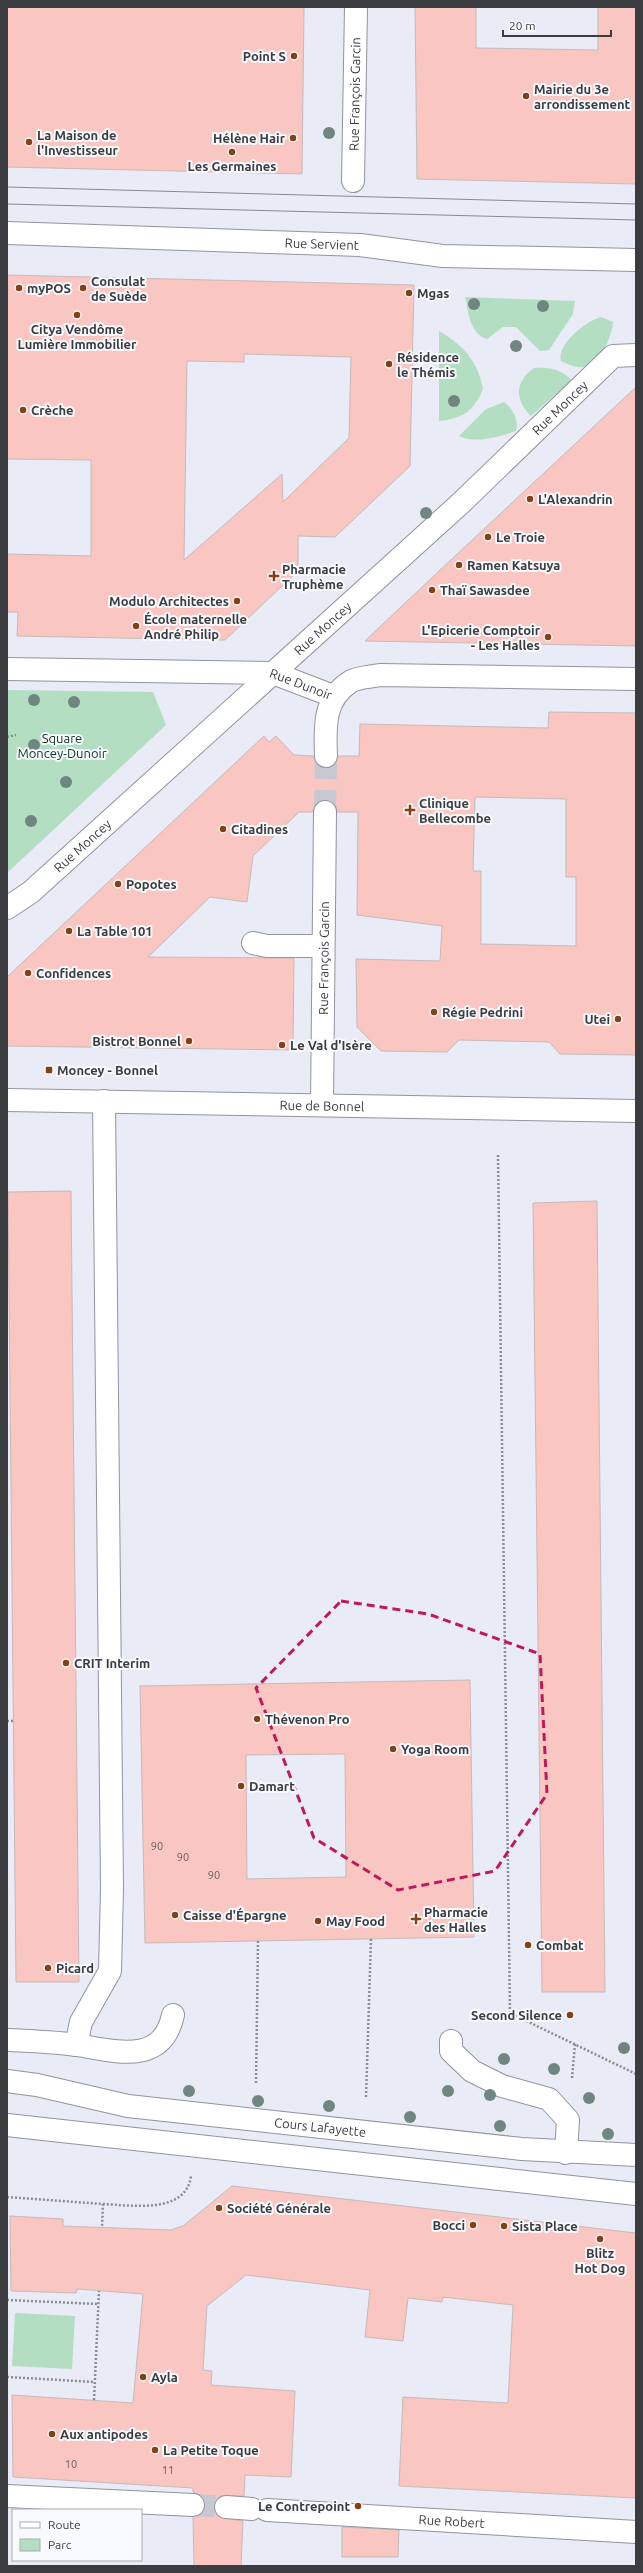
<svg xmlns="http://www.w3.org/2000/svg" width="643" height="2573" viewBox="0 0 643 2573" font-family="Ubuntu,sans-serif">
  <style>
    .green { fill: #b4dec2 }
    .building { fill: #f9c6c2; stroke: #c7bab9; fill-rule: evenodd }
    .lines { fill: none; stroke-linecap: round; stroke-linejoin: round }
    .minor-tunnel { stroke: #c6c8d2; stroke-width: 22; stroke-dasharray: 22 11; stroke-linecap: butt }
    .minor-casing { stroke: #92949e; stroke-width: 24 }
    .major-casing { stroke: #92949e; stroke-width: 24 }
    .path { stroke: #8a8c93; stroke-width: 2.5; stroke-dasharray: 2 2; stroke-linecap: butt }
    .minor { stroke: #fff; stroke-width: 22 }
    .major { stroke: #fff; stroke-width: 22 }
    .tram { stroke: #878990; stroke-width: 1 }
    .tree { fill: #6f8780 }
    .marked { fill: none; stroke: #c2185b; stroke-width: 3; stroke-dasharray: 8 5; stroke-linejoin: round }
    .poi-dot { fill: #854114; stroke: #f8f9fd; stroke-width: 1.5 }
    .labels { text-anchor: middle; stroke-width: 4; stroke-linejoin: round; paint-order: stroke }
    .number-label { font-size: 11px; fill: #6a5e60 }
    .poi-label { font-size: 13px; font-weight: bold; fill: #3a3c40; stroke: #f8f9fd; text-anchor: start }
    .street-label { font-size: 13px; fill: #3a3c40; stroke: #f8f9fd }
    .park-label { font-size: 13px; fill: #0c361f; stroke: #f8f9fd }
  </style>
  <rect width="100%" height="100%" fill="#e9ebf6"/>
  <!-- green -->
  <path class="green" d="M465 297 575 301 573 314 549 350 540 351 516 327H503L487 339C469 333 469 313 465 297Z
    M601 317 613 322C612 336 600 366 583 367 576 368 567 364 561 361 556 345 587 320 601 317Z
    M439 331C463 345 478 361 483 389 475 410 462 419 439 421Z
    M534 368C550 367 560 369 572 380L531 416C515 400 514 382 534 368Z
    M504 402C513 409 519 420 516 431 499 437 476 444 459 436L486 409Z
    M7 690 153 692 166 725 7 873Z
    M15 2313 75 2316 72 2369 12 2366Z"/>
  <!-- building -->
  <path class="building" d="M7 7H304L302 174 7 167Z
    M415 7H476V48L598 50V7H636V184L417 179Z
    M7 275 414 285 410 466 335 537 298 536V571L225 640 17 636 18 612H7V554L91 556V460L7 459ZM244 354 351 357 349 438 283 502 282 474 184 560 187 361 244 362Z
    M636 387V646L365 641 439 571Z
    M549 712 636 713V1055L560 1054 549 1042 459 1040 447 1052 381 1051 357 1027 356 959 440 961 442 926 357 915 358 812H337L336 806 326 800 319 801 312 812H299L253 856 247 902 210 897 148 957 294 958 293 1050 7 1046V977L264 736 269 742 276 736 294 755 313 756 316 763 327 768 333 766 338 756H359L360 724 548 728ZM475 797 566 799V877H576V946L481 944V871H473Z
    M71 1191 79 1982H16L8 1192Z
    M597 1201 605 1992H542L533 1203Z
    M470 1680 474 1937 145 1943 140 1686ZM345 1754 346 1877 247 1879 246 1755Z
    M232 2186 636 2233V2498L399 2486 403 2397 508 2403 513 2305 443 2297 442 2302 408 2298 403 2341 365 2337 370 2290 246 2275 207 2306 203 2370 212 2371 211 2385 295 2391 291 2477 245 2475 244 2496H221L214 2506 215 2513 219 2517 243 2521 241 2566H194L193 2517 203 2512 205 2505 200 2495 193 2492V2488L13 2477 12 2395 133 2403 143 2294 77 2289 76 2293 11 2291 10 2216 63 2219V2226L170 2230 183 2226Z
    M342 2527 399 2530 398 2557H342Z"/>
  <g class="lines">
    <!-- minor-tunnel -->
    <path class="minor-tunnel" d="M325 812 326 756
      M193 2505 226 2507"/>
    <defs>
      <g id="minor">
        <path id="s1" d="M353 181 356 7"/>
        <path id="s2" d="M7 669 273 673 333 696"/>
        <path d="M326 756C325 728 323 699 350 682 357 677 371 677 380 675L636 679"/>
        <path id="s3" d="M7 908 31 892 462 502 613 356 636 355"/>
        <path d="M253 943 267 946H323"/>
        <path id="s4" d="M322 1105 325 812"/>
        <path d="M7 2040C30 2041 54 2042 77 2045 115 2051 162 2066 173 2015"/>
        <path d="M451 2041V2051L472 2071 502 2086 549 2099 568 2120 566 2153"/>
        <path d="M76 2045 81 2022 110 1971 112 1889 104 1101"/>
        <path id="s5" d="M7 2081 37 2085 128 2106 522 2149 636 2155"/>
        <path d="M7 2125 636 2194"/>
        <path d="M7 2496 193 2505"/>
        <path d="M226 2507 252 2509"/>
        <path id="s6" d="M267 2510 636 2532"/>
      </g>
      <g id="major">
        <path id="s7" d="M7 233 360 245 443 256 636 260"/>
        <path id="s8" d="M7 1100 636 1111"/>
      </g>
    </defs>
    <!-- minor casing -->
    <use href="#minor" class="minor-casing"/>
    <!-- major casing -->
    <use href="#major" class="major-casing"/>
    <!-- path -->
    <path class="path" d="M7 737 16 735
      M498 1155 510 2013 636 2074
      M7 1721H13
      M572 2078 575 2044
      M256 2083 258 1941
      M366 2097 371 1939
      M7 2197 103 2204 102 2227
      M103 2204C130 2205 186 2215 191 2176
      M7 2300 98 2304
      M7 2377 95 2382
      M94 2400 99 2291"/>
    <!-- minor -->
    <use href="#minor" class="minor"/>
    <!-- major -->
    <use href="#major" class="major"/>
    <!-- tram -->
    <path class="tram" d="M7 187 636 204
      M7 204 636 220"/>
  </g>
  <!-- trees -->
  <g class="tree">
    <circle cx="329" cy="133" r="6"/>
    <circle cx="474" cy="304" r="6"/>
    <circle cx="543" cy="306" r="6"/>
    <circle cx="516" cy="346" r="6"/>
    <circle cx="454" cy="401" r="6"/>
    <circle cx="426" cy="513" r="6"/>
    <circle cx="34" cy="700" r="6"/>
    <circle cx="74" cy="702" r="6"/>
    <circle cx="34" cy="745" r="6"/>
    <circle cx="66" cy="782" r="6"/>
    <circle cx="31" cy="821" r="6"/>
    <circle cx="624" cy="2048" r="6"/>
    <circle cx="504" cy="2059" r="6"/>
    <circle cx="554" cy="2069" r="6"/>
    <circle cx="189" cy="2091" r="6"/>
    <circle cx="448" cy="2091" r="6"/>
    <circle cx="490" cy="2095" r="6"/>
    <circle cx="589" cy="2098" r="6"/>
    <circle cx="258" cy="2101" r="6"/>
    <circle cx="329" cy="2106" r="6"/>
    <circle cx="410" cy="2117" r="6"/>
    <circle cx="500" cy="2126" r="6"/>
    <circle cx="608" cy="2134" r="6"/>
  </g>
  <!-- marked area -->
  <path class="marked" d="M341 1601 428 1614 540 1654 547 1794 495 1871 398 1890 314 1838 256 1688Z"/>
  <!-- markers -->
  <g class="poi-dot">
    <circle cx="294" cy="56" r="4"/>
    <circle cx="526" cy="96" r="4"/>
    <circle cx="293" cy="138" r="4"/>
    <circle cx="29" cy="142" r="4"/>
    <circle cx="232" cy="152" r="4"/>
    <circle cx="19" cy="288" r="4"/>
    <circle cx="83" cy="288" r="4"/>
    <circle cx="409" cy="293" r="4"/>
    <circle cx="77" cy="315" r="4"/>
    <circle cx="389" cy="364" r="4"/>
    <circle cx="23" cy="410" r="4"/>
    <circle cx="530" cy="499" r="4"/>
    <circle cx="488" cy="537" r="4"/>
    <circle cx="459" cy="565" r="4"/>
    <path d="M272 570h4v4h4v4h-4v4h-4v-4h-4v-4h4z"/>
    <circle cx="432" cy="590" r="4"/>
    <circle cx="237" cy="601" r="4"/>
    <circle cx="136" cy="626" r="4"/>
    <circle cx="548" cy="637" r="4"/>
    <path d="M408 804h4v4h4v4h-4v4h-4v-4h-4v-4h4z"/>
    <circle cx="223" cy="829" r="4"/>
    <circle cx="118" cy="884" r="4"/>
    <circle cx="69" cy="931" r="4"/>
    <circle cx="28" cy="973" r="4"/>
    <circle cx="434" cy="1012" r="4"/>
    <circle cx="618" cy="1019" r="4"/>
    <circle cx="189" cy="1041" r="4"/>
    <circle cx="282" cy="1045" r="4"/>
    <rect x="45" y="1066" width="8" height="8" rx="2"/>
    <circle cx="66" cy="1663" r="4"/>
    <circle cx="257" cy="1719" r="4"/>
    <circle cx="393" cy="1749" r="4"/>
    <circle cx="241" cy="1786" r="4"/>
    <circle cx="175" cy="1915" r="4"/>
    <path d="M414 1913h4v4h4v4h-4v4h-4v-4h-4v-4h4z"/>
    <circle cx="318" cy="1921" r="4"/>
    <circle cx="528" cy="1945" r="4"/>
    <circle cx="48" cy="1968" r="4"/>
    <circle cx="570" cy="2015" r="4"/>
    <circle cx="219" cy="2208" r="4"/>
    <circle cx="473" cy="2225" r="4"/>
    <circle cx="504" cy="2226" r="4"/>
    <circle cx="600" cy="2239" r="4"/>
    <circle cx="143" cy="2377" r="4"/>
    <circle cx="52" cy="2434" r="4"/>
    <circle cx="155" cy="2450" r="4"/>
    <circle cx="358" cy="2506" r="4"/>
  </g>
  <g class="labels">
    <!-- number labels -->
    <g class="number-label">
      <text x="157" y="1850">90</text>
      <text x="183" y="1861">90</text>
      <text x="214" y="1879">90</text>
      <text x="71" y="2468">10</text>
      <text x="168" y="2474">11</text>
    </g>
    <!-- poi labels -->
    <g class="poi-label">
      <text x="286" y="61" text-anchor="end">Point S</text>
      <text x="534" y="94">Mairie du 3e<tspan x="534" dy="15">arrondissement</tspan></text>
      <text x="37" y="140">La Maison de<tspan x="37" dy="15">l'Investisseur</tspan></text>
      <text x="285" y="143" text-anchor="end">Hélène Hair</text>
      <text x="232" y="171" text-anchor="middle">Les Germaines</text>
      <text x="91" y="286">Consulat<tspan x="91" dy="15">de Suède</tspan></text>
      <text x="27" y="293">myPOS</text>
      <text x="417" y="298">Mgas</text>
      <text x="77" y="334" text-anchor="middle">Citya Vendôme<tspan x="77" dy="15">Lumière Immobilier</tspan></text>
      <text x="397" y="362">Résidence<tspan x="397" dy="15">le Thémis</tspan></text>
      <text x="31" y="415">Crèche</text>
      <text x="538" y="504">L'Alexandrin</text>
      <text x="496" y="542">Le Troie</text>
      <text x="467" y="570">Ramen Katsuya</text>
      <text x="282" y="574">Pharmacie<tspan x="282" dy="15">Truphème</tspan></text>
      <text x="440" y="595">Thaï Sawasdee</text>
      <text x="229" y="606" text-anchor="end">Modulo Architectes</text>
      <text x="144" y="624">École maternelle<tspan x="144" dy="15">André Philip</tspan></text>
      <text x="540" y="635" text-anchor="end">L'Epicerie Comptoir<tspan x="540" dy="15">- Les Halles</tspan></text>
      <text x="419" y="808">Clinique<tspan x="419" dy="15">Bellecombe</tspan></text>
      <text x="231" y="834">Citadines</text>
      <text x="126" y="889">Popotes</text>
      <text x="77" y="936">La Table 101</text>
      <text x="36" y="978">Confidences</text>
      <text x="442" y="1017">Régie Pedrini</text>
      <text x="610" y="1024" text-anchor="end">Utei</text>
      <text x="181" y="1046" text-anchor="end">Bistrot Bonnel</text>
      <text x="290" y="1050">Le Val d'Isère</text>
      <text x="57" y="1075">Moncey - Bonnel</text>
      <text x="74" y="1668">CRIT Interim</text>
      <text x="265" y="1724">Thévenon Pro</text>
      <text x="401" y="1754">Yoga Room</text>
      <text x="249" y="1791">Damart</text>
      <text x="424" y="1917">Pharmacie<tspan x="424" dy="15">des Halles</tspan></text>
      <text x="183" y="1920">Caisse d'Épargne</text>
      <text x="326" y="1926">May Food</text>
      <text x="536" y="1950">Combat</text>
      <text x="56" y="1973">Picard</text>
      <text x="562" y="2020" text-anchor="end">Second Silence</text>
      <text x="227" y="2213">Société Générale</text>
      <text x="465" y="2230" text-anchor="end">Bocci</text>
      <text x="512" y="2231">Sista Place</text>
      <text x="600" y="2258" text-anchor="middle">Blitz<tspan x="600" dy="15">Hot Dog</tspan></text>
      <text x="151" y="2382">Ayla</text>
      <text x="60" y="2439">Aux antipodes</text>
      <text x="163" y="2455">La Petite Toque</text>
      <text x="350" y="2511" text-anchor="end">Le Contrepoint</text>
    </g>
    <!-- street labels -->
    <g class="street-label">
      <text dy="5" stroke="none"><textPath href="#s1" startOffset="87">Rue François Garcin</textPath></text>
      <text dy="5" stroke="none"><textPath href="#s7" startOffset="315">Rue Servient</textPath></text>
      <text dy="5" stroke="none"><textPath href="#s3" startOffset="746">Rue Moncey</textPath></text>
      <text dy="5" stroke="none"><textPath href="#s3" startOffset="422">Rue Moncey</textPath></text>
      <text dy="5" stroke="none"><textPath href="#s2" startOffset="296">Rue Dunoir</textPath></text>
      <text dy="5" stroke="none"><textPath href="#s3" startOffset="98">Rue Moncey</textPath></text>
      <text dy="5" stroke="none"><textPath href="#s4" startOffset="147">Rue François Garcin</textPath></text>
      <text dy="5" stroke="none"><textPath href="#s8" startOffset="315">Rue de Bonnel</textPath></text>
      <text dy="5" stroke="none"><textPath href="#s5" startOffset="317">Cours Lafayette</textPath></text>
      <text dy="5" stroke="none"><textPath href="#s6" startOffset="185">Rue Robert</textPath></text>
    </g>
    <!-- park labels -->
    <g class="park-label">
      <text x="62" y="743">Square<tspan x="62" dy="15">Moncey-Dunoir</tspan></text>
    </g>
  </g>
  <!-- border -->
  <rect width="643" height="2573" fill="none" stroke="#3a3c40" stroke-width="16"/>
  <!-- legend -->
  <rect x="12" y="2509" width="130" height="52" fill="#f8f9fd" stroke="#acadb1"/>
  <rect x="20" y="2522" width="20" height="6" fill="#ffffff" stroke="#acadb1"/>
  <text x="48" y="2529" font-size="12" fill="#3a3c40">Route</text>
  <rect x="20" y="2539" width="20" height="12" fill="#b4dec2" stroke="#acadb1"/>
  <text x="48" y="2549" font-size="12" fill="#3a3c40">Parc</text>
  <!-- scale -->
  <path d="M503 30v6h108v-6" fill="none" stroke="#3a3c40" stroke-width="2"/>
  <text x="509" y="30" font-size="12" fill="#3a3c40" stroke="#f8f9fd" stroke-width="3" paint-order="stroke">20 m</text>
</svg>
